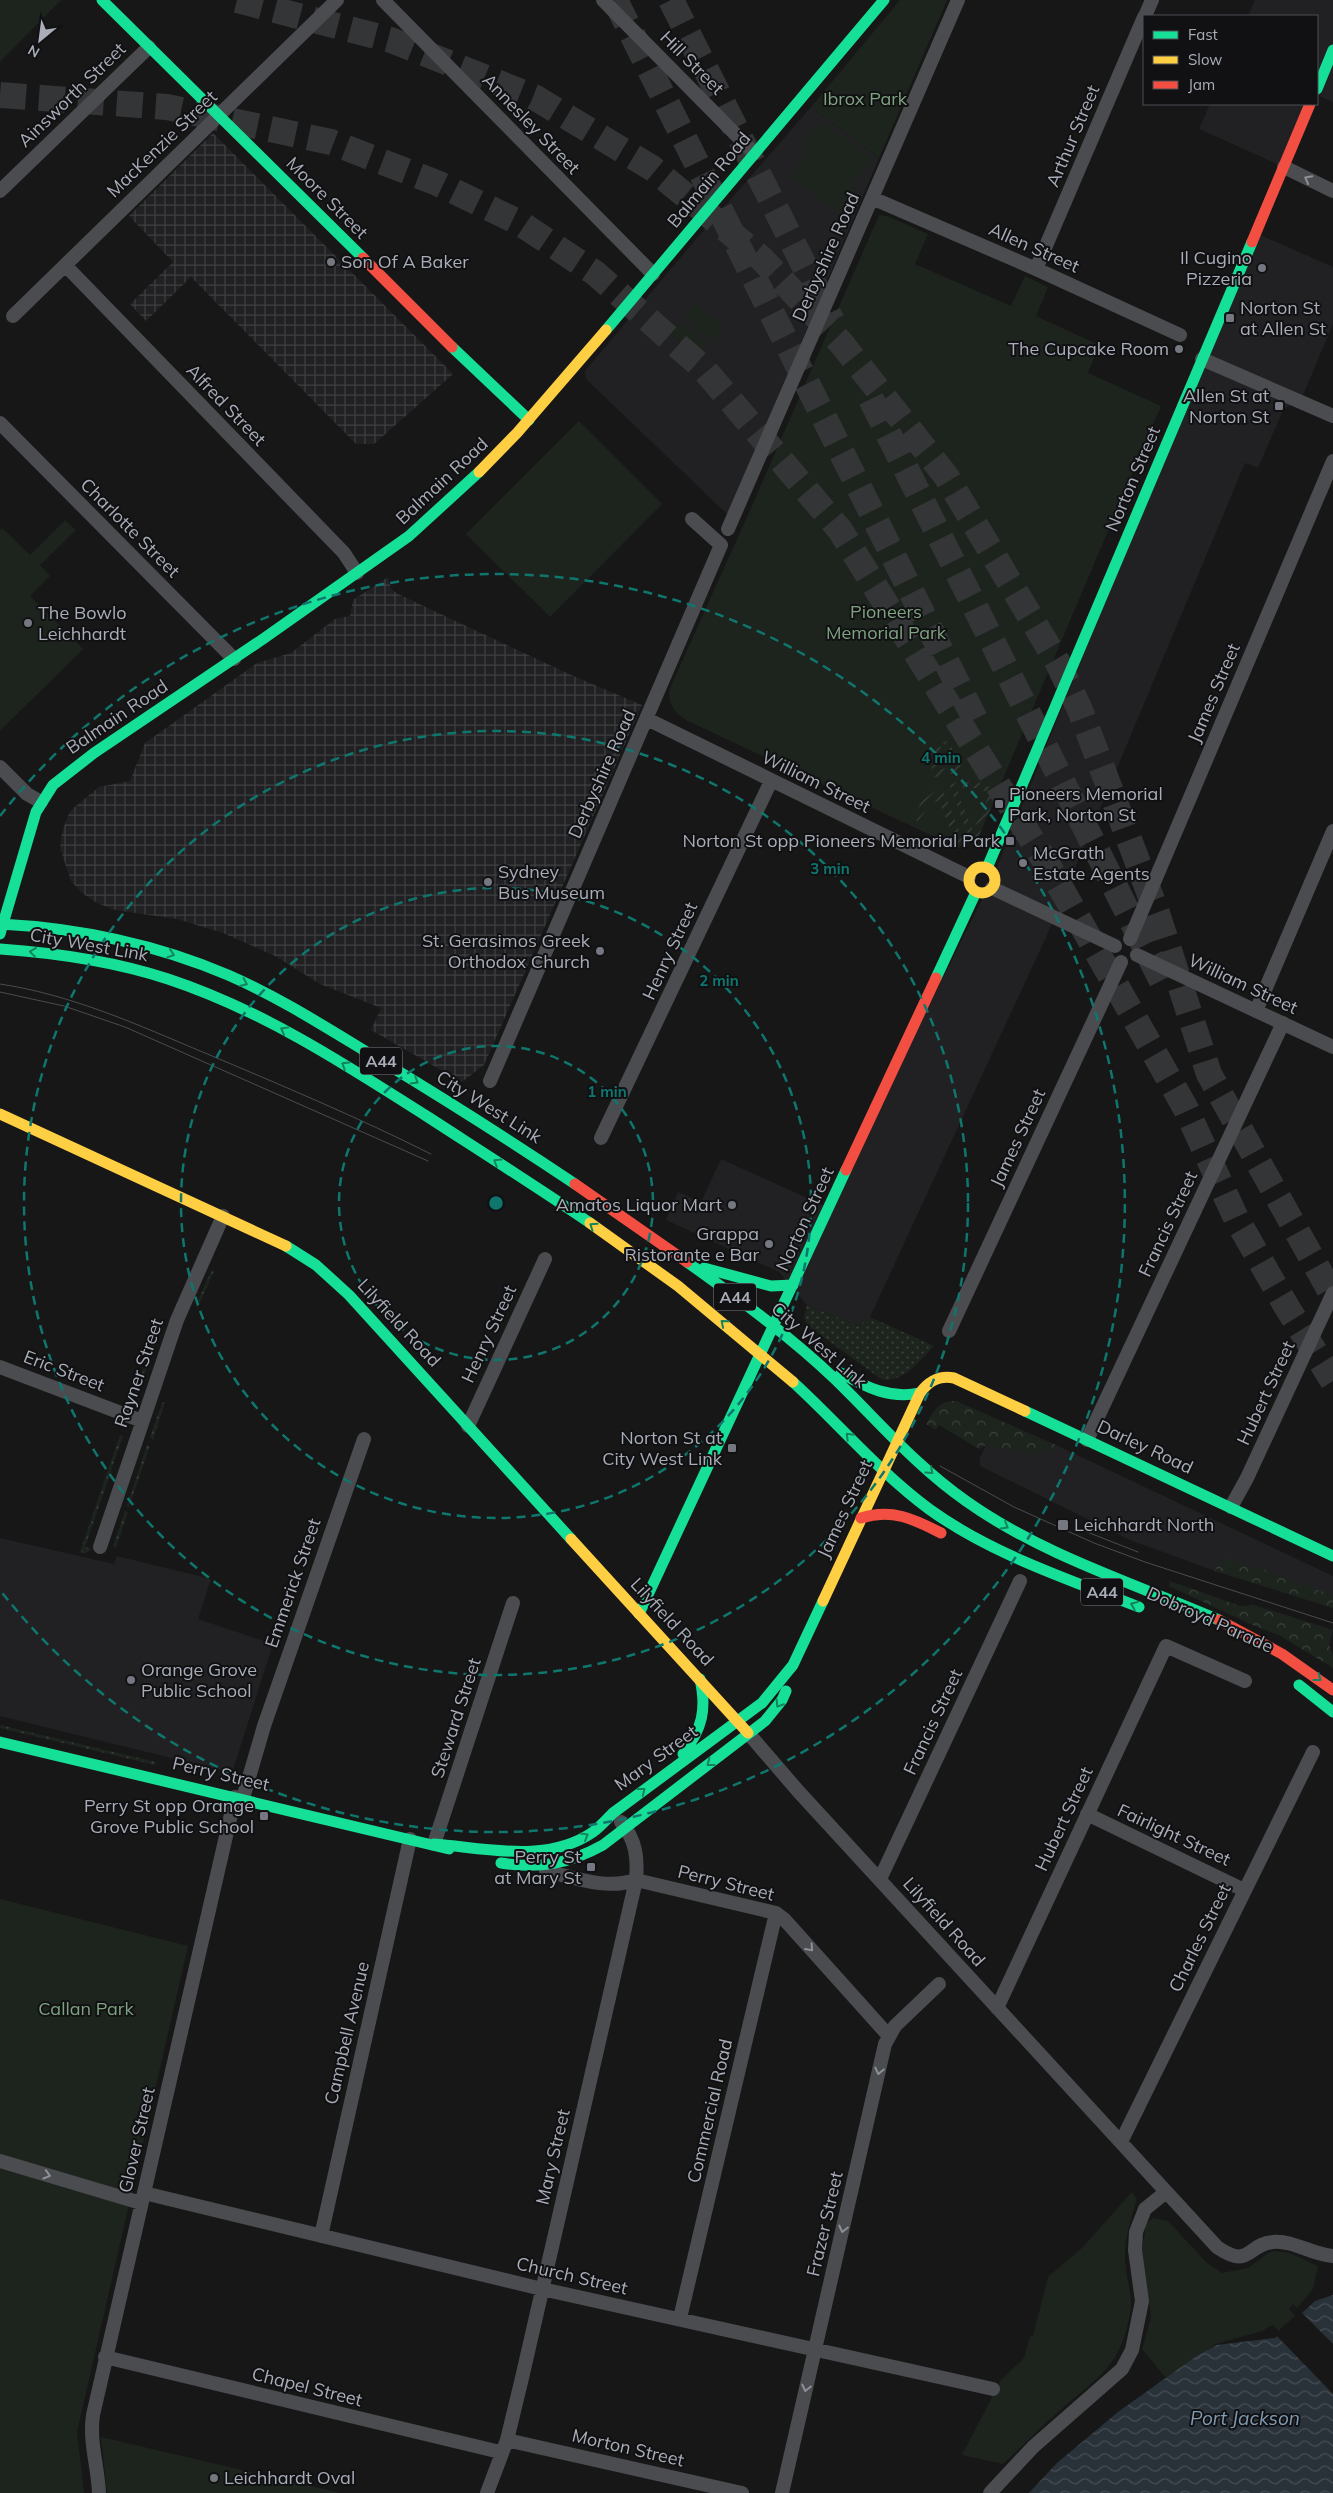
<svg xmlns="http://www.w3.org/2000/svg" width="1333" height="2493" viewBox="0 0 1333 2493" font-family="Mulish,sans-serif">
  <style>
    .built { fill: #212123 }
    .industrial { fill: url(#industrial-grid) }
    .grass { fill: url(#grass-dots) }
    .forest { fill: url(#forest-crowns) }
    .park { fill: #1d241e }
    .garden { fill: url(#garden-furrows) }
    .water { fill: url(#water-waves) }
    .pier { fill: #171717 }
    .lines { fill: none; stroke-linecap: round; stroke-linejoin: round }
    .highway-tunnel { stroke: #343537; stroke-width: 26; stroke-dasharray: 26 13; stroke-linecap: butt }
    .street { stroke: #4b4c50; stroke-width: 14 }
    .fast { stroke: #16e098; stroke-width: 11 }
    .slow { stroke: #ffcf43; stroke-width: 11 }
    .jam { stroke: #f24e42; stroke-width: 11 }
    .tram { stroke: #4b4c4f; stroke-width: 1 }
    .oneway { stroke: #8c9099 }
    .oneway2 { stroke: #14835c }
    .ring { fill: none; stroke: #0f766e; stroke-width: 2.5; stroke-dasharray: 9 6 }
    .poi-dot { fill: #757880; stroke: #111113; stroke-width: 2 }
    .labels { text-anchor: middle; stroke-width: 4; stroke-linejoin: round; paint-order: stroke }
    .shield { fill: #111113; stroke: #7b7e86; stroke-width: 1 }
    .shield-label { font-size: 16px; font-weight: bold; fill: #a8adb8 }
    .street-label { font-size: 18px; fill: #a8adb8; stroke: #111113 }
    .park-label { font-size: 18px; fill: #7fa381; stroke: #111113 }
    .poi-label { font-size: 18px; fill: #a8adb8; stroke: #111113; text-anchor: end }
    .water-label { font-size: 19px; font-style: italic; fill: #7f9bb3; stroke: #111113 }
    .centre { fill: #0f766e; stroke: #111113; stroke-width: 2.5 }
    .ring-label { font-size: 15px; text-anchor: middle; font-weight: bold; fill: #0f766e; stroke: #111113; stroke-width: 4; stroke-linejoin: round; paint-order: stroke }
  </style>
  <defs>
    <pattern id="industrial-grid" width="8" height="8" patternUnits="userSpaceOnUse" patternTransform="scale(1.25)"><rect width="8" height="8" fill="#212123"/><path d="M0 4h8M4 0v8" fill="none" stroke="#3e3f41"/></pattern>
    <pattern id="grass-dots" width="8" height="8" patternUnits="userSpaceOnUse" patternTransform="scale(1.25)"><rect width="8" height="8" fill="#1d241e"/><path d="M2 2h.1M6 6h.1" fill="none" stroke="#3b413d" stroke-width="1.8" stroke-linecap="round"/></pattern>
    <pattern id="forest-crowns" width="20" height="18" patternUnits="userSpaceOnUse" patternTransform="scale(1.25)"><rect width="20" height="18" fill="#1d241e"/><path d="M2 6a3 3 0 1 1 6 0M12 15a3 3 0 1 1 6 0" fill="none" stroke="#3b413d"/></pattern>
    <pattern id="garden-furrows" width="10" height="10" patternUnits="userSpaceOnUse" patternTransform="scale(1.25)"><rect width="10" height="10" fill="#1d241e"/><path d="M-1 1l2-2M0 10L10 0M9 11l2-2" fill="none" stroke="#3b413d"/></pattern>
    <pattern id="water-waves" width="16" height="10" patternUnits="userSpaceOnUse" patternTransform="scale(1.25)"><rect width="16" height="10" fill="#2a3239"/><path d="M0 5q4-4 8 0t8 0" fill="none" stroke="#464d54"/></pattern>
  </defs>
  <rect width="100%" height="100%" fill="#171717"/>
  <!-- built -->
  <path class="built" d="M1255 0H1333V102L1317 95V16H1248Z
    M1210 104H1310L1284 167 1199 129Z
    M811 107 879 158 728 515 586 379 585 371 697 238Z
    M1256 233 1333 267V324L1300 402 1284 408 1258 468 1245 463 1047 935 870 1317 860 1326 807 1305 779 1272 666 1220 678 1192 701 1202 721 1159 829 1208 985 893 995 882 994 874Z
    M986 1445 1039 1454 1042 1449 1051 1454 1056 1445 1333 1576V1608L1215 1571 1130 1540 980 1466V1458Z
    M0 1538 114 1564 117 1556 211 1579 198 1619 273 1644 232 1773 0 1716Z"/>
  <!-- industrial -->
  <path class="industrial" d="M213 133 453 374 374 444H356L191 277 146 321 130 304 173 262 129 216Z
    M388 577 391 589 398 594 571 675 642 705 484 1065 462 1082 371 1030 381 1008 320 984 275 956 223 933 177 919 115 910 97 903 82 893 71 881 60 848 62 832 70 811 99 787 130 781 145 743 257 663 291 653 335 619 350 616 353 600Z"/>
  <!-- grass -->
  <path class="grass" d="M211 1271H214L198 1307 196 1305Z
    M807 1305 859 1326 870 1317 934 1346C921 1359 902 1385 881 1379L807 1325 804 1317Z
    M160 1320 163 1322 154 1347 150 1349Z
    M147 1359 149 1362 136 1398 133 1397Z
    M165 1402 153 1440 150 1437 162 1403Z
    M120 1435 123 1436 85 1547 92 1549 86 1553 80 1552Z
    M147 1445 150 1446 129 1507 127 1506Z
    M125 1511 128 1512 116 1548 113 1546Z
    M0 1725 156 1762 155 1765 0 1728Z"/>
  <!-- forest -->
  <path class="forest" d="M956 1401 1056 1445 1051 1454 1042 1449 1039 1455 986 1445 979 1449 939 1425 936 1430 926 1424C934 1411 939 1400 956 1401Z
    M1221 1558 1263 1569 1333 1596V1608L1215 1571Z
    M1170 1581 1240 1606 1254 1605 1333 1630 1329 1644 1333 1656V1668L1279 1635 1252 1625 1169 1586Z"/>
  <!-- park -->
  <path class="park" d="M0 0H61L0 62Z
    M900 0H947L879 158 811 107Z
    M820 121 872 157 853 184 856 187 839 212 789 177 806 152 801 148Z
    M879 215 887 216 928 234 915 264 1011 306 1025 276 1048 287 1036 316 1099 345 1088 373 1161 406 977 840 958 848 686 720C674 712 665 701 671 686L751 508Z
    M695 304 723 327 711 340 684 317Z
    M681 321 708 344 697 357 670 334Z
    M579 421 662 504 550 617 466 534Z
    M65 520 76 530 40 565 50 576 30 596 83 649 0 731V530L2 528 30 555Z
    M0 1899 188 1946 77 2432 84 2493H0Z
    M1132 2192 1137 2199C1130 2223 1122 2244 1126 2269 1127 2283 1132 2293 1131 2307 1123 2366 1099 2376 1058 2412 1039 2428 1022 2447 1003 2464L962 2455 1001 2380 1024 2358 1030 2336H1033L1048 2277 1083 2247Z
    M1153 2218 1168 2221 1207 2263 1222 2273 1248 2268 1268 2253 1275 2251 1290 2253 1318 2266 1313 2289 1297 2308 1293 2304 1289 2309 1333 2355V2385L1273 2325 1262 2331 1216 2344 1166 2378 1142 2349 1151 2317 1142 2250 1146 2224Z
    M101 2437 340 2493H107Z"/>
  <!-- garden -->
  <path class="garden" d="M947 741 963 765 961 772 935 777 931 774 936 744H939L941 748 938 770 957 766 943 743Z
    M958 782V794L973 831 990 793 977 788H963V782H977L994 789 997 794 977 840H970L951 789 950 785Z
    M938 789 943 790 964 843 958 848 952 844 955 841 939 801 932 802 918 821 912 818 922 801Z"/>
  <!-- water -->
  <path class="water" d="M1333 2295V2493H1029L1057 2463 1118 2412 1198 2355 1217 2345 1275 2338 1315 2301Z"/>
  <!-- pier -->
  <path class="pier" d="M1300 2311 1333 2344V2394L1275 2334Z"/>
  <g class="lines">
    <!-- highway-tunnel -->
    <path class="highway-tunnel" d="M237 0 391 40 534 97 652 168 761 258 842 344 946 476 1058 663 1080 710 1157 913 1209 1074 1333 1296
      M615 0 975 719
      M671 0 832 321
      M0 95 167 107 331 142 437 183 520 223 595 273 703 368 840 530 1050 869 1186 1109 1236 1218 1285 1304 1333 1381
      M871 399 1164 985"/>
    <!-- street -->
    <path class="street" d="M383 0 653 274
      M603 0 754 153
      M1145 16 1152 0
      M1284 167 1333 191
      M0 191 149 47
      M872 198 1036 269 1180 335
      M65 265 344 553 357 573
      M1036 269 1144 17
      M13 316 337 0
      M1202 359 1333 416
      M0 423 234 659
      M728 529 958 0
      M647 719 969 877
      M0 767 27 794 41 802
      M992 888 1115 946
      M1130 939 1333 461
      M1137 955 1333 1047
      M1256 1011 1333 831
      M490 1081 721 545 692 519
      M601 1138 771 781
      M949 1331 1121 962
      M0 1367 142 1421
      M468 1426 545 1259
      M1087 1440 1283 1023
      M1231 1507 1247 1478 1333 1293
      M100 1547 177 1320 223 1216
      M749 1734 798 1791 1217 2247C1250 2270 1247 2244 1273 2242 1293 2240 1313 2255 1333 2256
      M243 1798 264 1726 364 1439
      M1087 1814 1244 1890
      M434 1844 513 1603
      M546 1871C576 1878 606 1890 636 1880L776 1913 784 1919 888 2035
      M880 1879 1020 1581
      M997 2008 1166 1646 1245 1681
      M1121 2142 1313 1752
      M0 2161 141 2203
      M144 2193 542 2289 993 2389
      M321 2236 410 1839
      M680 2318 776 1913
      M105 2357 500 2452
      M507 2440 742 2493
      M99 2493C98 2467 89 2441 93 2415L235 1797
      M487 2493 507 2440 522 2378 636 1880C638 1858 636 1840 621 1822
      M782 2493 885 2044 895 2026 939 1984
      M990 2493 1033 2447 1122 2369 1132 2350 1142 2301 1135 2250 1136 2232 1145 2209 1166 2192"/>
    <!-- fast -->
    <path class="fast" d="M102 0 363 258
      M1317 89 1333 50
      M606 330 884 0
      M452 347 529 420
      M987 868 1252 242
      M0 924C79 928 155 944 228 975 281 998 330 1030 380 1060 446 1100 511 1141 575 1184
      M0 934 36 812 53 785 94 753 263 639 409 536 479 472
      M0 949C57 953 113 961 168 979 262 1010 345 1064 428 1117 482 1152 537 1187 590 1223
      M936 978 976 892
      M286 1246 316 1265 349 1295 571 1539
      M687 1262C739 1299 790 1336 836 1380 878 1421 917 1467 966 1501 1042 1555 1133 1583 1219 1620
      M704 1268 771 1286 793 1285
      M841 1373C867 1388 890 1399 920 1393
      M793 1382C839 1424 879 1472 929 1509 991 1554 1068 1579 1139 1607
      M1025 1411 1333 1556
      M639 1614 846 1170
      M1299 1685 1333 1712
      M0 1742 449 1849
      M683 1754C702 1729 707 1710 700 1679
      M434 1844C486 1848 547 1864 593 1832 600 1827 607 1819 613 1813L762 1703 793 1665 823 1601
      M501 1863C539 1869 569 1864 603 1845L765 1721 782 1700 786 1691"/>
    <!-- slow -->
    <path class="slow" d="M479 472 517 433 606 330
      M969 880a13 13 0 1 1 26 0a13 13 0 1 1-26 0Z
      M0 1114 286 1246
      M590 1223 678 1286 793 1382
      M571 1539 748 1733
      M823 1601 920 1393C929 1381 939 1375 954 1378L1025 1411"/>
    <!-- jam -->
    <path class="jam" d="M1252 242 1310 104
      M363 258 452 347
      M846 1170 936 978
      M575 1184 687 1262
      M861 1518C891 1508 914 1519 941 1533
      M1219 1620 1282 1654 1333 1690"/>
    <!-- tram -->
    <path class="tram" d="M0 984C73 995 138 1025 205 1053 281 1085 357 1117 431 1154
      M0 992 64 1006 125 1027 428 1161
      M940 1466 1014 1507 1094 1543 1145 1562 1333 1623
      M1082 1530 1138 1552"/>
  </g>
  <!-- one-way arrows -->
  <defs><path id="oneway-chevron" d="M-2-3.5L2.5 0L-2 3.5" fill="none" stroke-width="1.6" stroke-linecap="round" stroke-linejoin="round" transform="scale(1.25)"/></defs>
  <g class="oneway">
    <use href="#oneway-chevron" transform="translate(1308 179) rotate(-152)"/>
    <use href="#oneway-chevron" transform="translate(810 1948) rotate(48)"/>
    <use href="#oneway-chevron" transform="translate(879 2071) rotate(102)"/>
    <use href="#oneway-chevron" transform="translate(47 2175) rotate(16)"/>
    <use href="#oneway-chevron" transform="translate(843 2229) rotate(103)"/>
    <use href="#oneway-chevron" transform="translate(806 2388) rotate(103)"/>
  </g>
  <g class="oneway2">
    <use href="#oneway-chevron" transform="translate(33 952) rotate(-173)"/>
    <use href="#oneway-chevron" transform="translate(171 954) rotate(18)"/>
    <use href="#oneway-chevron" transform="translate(244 983) rotate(25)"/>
    <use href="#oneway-chevron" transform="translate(284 1030) rotate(-151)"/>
    <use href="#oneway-chevron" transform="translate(345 1065) rotate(-148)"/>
    <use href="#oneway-chevron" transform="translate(415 1081) rotate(31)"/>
    <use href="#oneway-chevron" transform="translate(497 1162) rotate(-148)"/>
    <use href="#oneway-chevron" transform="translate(593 1226) rotate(-145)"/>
    <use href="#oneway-chevron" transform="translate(724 1323) rotate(-140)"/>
    <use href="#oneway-chevron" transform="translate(849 1436) rotate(-135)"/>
    <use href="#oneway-chevron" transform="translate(930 1471) rotate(42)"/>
    <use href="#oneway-chevron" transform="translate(1005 1526) rotate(31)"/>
    <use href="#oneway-chevron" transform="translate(1134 1605) rotate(-158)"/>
    <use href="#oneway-chevron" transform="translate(1318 1678) rotate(37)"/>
    <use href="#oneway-chevron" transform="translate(779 1704) rotate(122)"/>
    <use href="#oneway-chevron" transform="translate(710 1763) rotate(142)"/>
    <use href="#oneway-chevron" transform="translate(642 1791) rotate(-38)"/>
    <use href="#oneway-chevron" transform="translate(585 1836) rotate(-30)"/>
  </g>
  <!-- distance rings -->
  <g class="ring">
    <circle cx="496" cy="1203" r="157"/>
    <circle cx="496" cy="1203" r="315"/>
    <circle cx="496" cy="1203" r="472"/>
    <path d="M0 816A629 629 0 1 1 0 1590"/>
  </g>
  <!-- markers -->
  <g class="poi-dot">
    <circle cx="331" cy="262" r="5"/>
    <circle cx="1262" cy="268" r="5"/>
    <rect x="1225" y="313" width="10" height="10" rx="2.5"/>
    <circle cx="1179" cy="349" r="5"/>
    <rect x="1274" y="401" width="10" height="10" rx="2.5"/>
    <circle cx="28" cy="623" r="5"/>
    <rect x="994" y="799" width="10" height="10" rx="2.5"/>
    <rect x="1005" y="836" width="10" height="10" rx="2.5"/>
    <circle cx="1023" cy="863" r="5"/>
    <circle cx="488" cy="882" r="5"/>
    <circle cx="600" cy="951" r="5"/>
    <circle cx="732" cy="1205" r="5"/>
    <circle cx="769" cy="1244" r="5"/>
    <rect x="727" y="1443" width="10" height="10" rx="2.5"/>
    <rect x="1057" y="1519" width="12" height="12" rx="2.5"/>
    <circle cx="131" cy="1680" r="5"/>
    <rect x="259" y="1811" width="10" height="10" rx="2.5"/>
    <rect x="586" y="1862" width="10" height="10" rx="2.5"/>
    <circle cx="214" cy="2478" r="5"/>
  </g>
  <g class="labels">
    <!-- shield labels -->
    <g class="shield">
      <rect x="360" y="1047.5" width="42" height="27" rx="4"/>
      <rect x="714" y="1283.5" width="42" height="27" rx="4"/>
      <rect x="1081" y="1578.5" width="42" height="27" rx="4"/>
    </g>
    <g class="shield-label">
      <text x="381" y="1067">A44</text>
      <text x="735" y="1303">A44</text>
      <text x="1102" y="1598">A44</text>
    </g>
    <!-- street labels -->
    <g class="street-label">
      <text transform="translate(692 63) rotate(45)" y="6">Hill Street</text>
      <text transform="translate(72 95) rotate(-44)" y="6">Ainsworth Street</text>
      <text transform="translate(531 124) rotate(46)" y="6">Annesley Street</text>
      <text transform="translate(1073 136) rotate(-67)" y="6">Arthur Street</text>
      <text transform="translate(162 144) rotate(-44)" y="6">MacKenzie Street</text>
      <text transform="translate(709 180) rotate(-50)" y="6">Balmain Road</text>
      <text transform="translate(327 198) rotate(45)" y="6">Moore Street</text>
      <text transform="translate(1034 248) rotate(24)" y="6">Allen Street</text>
      <text transform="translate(826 257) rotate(-66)" y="6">Derbyshire Road</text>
      <text transform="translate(226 405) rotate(46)" y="6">Alfred Street</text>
      <text transform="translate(1133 479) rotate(-67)" y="6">Norton Street</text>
      <text transform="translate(442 481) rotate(-43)" y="6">Balmain Road</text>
      <text transform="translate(130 528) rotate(45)" y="6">Charlotte Street</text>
      <text transform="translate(1214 693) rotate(-67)" y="6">James Street</text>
      <text transform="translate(117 717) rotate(-34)" y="6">Balmain Road</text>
      <text transform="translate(602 774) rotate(-66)" y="6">Derbyshire Road</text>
      <text transform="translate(816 782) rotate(26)" y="6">William Street</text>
      <text transform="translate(89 945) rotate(10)" y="6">City West Link</text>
      <text transform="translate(670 951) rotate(-65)" y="6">Henry Street</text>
      <text transform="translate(1243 984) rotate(25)" y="6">William Street</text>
      <text transform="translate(489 1107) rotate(32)" y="6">City West Link</text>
      <text transform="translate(1018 1138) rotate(-65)" y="6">James Street</text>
      <text transform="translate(805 1219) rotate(-65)" y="6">Norton Street</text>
      <text transform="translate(1168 1224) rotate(-65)" y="6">Francis Street</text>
      <text transform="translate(399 1323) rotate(47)" y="6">Lilyfield Road</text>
      <text transform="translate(489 1334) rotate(-65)" y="6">Henry Street</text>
      <text transform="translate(819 1345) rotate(41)" y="6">City West Link</text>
      <text transform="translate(64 1371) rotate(21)" y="6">Eric Street</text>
      <text transform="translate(139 1373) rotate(-71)" y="6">Rayner Street</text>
      <text transform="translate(1266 1393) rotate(-65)" y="6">Hubert Street</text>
      <text transform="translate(1145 1447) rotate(25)" y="6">Darley Road</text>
      <text transform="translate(845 1509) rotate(-65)" y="6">James Street</text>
      <text transform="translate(293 1583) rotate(-71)" y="6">Emmerick Street</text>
      <text transform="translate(1210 1620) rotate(24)" y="6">Dobroyd Parade</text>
      <text transform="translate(672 1622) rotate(47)" y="6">Lilyfield Road</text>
      <text transform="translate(456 1718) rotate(-72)" y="6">Steward Street</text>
      <text transform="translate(933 1722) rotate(-65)" y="6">Francis Street</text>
      <text transform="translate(656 1758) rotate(-36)" y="6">Mary Street</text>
      <text transform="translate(221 1774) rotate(13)" y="6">Perry Street</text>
      <text transform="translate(1064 1819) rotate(-65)" y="6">Hubert Street</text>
      <text transform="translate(1174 1835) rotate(25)" y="6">Fairlight Street</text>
      <text transform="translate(726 1883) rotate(14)" y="6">Perry Street</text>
      <text transform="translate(944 1922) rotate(48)" y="6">Lilyfield Road</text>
      <text transform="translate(1200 1938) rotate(-64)" y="6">Charles Street</text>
      <text transform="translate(347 2033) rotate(-77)" y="6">Campbell Avenue</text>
      <text transform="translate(710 2111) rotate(-77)" y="6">Commercial Road</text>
      <text transform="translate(137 2140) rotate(-77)" y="6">Glover Street</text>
      <text transform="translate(553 2157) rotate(-77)" y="6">Mary Street</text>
      <text transform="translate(825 2224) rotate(-77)" y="6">Frazer Street</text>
      <text transform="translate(572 2276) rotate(13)" y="6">Church Street</text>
      <text transform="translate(307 2387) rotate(14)" y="6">Chapel Street</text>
      <text transform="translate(628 2448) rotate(13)" y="6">Morton Street</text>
    </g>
    <!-- park labels -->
    <g class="park-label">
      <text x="865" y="105">Ibrox Park</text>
      <text x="886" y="618">Pioneers<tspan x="886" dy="21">Memorial Park</tspan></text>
      <text x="86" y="2015">Callan Park</text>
    </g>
    <!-- poi labels -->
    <g class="poi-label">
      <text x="1252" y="264">Il Cugino<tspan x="1252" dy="21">Pizzeria</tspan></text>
      <text x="341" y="268" text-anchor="start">Son Of A Baker</text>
      <text x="1240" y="314" text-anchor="start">Norton St<tspan x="1240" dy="21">at Allen St</tspan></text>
      <text x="1169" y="355">The Cupcake Room</text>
      <text x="1269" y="402">Allen St at<tspan x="1269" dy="21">Norton St</tspan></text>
      <text x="38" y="619" text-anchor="start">The Bowlo<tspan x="38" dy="21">Leichhardt</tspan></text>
      <text x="1009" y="800" text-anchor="start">Pioneers Memorial<tspan x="1009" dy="21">Park, Norton St</tspan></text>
      <text x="1000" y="847">Norton St opp Pioneers Memorial Park</text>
      <text x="1033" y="859" text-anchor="start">McGrath<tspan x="1033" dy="21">Estate Agents</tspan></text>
      <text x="498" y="878" text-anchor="start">Sydney<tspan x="498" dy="21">Bus Museum</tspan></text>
      <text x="590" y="947">St. Gerasimos Greek<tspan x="590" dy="21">Orthodox Church</tspan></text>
      <text x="722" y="1211">Amatos Liquor Mart</text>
      <text x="759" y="1240">Grappa<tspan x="759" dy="21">Ristorante e Bar</tspan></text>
      <text x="722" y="1444">Norton St at<tspan x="722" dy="21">City West Link</tspan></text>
      <text x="1074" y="1531" text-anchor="start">Leichhardt North</text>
      <text x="141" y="1676" text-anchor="start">Orange Grove<tspan x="141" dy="21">Public School</tspan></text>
      <text x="254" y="1812">Perry St opp Orange<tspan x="254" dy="21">Grove Public School</tspan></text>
      <text x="581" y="1863">Perry St<tspan x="581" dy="21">at Mary St</tspan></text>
      <text x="224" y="2484" text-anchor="start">Leichhardt Oval</text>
    </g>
    <!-- water labels -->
    <g class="water-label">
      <text x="1245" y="2425">Port Jackson</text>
    </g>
  </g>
  <circle cx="496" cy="1203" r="8" class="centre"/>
  <g class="ring-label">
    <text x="941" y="763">4 min</text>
    <text x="830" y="874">3 min</text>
    <text x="719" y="986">2 min</text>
    <text x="607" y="1097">1 min</text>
  </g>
  <!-- legend -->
  <rect x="1143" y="15" width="175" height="90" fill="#111113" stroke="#4d4f55"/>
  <rect x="1153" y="31" width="25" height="8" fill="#16e098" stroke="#4d4f55"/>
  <text x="1188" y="40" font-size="15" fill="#a8adb8">Fast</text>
  <rect x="1153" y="56" width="25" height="8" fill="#ffcf43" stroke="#4d4f55"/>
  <text x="1188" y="65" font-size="15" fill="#a8adb8">Slow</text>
  <rect x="1153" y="81" width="25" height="8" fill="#f24e42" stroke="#4d4f55"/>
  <text x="1188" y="90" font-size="15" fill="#a8adb8">Jam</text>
  <!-- north arrow -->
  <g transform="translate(40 40) rotate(209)" stroke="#111113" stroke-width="4" paint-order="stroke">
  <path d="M0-4L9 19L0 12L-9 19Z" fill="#a8adb8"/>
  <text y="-8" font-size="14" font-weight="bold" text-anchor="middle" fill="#a8adb8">N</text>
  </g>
</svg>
